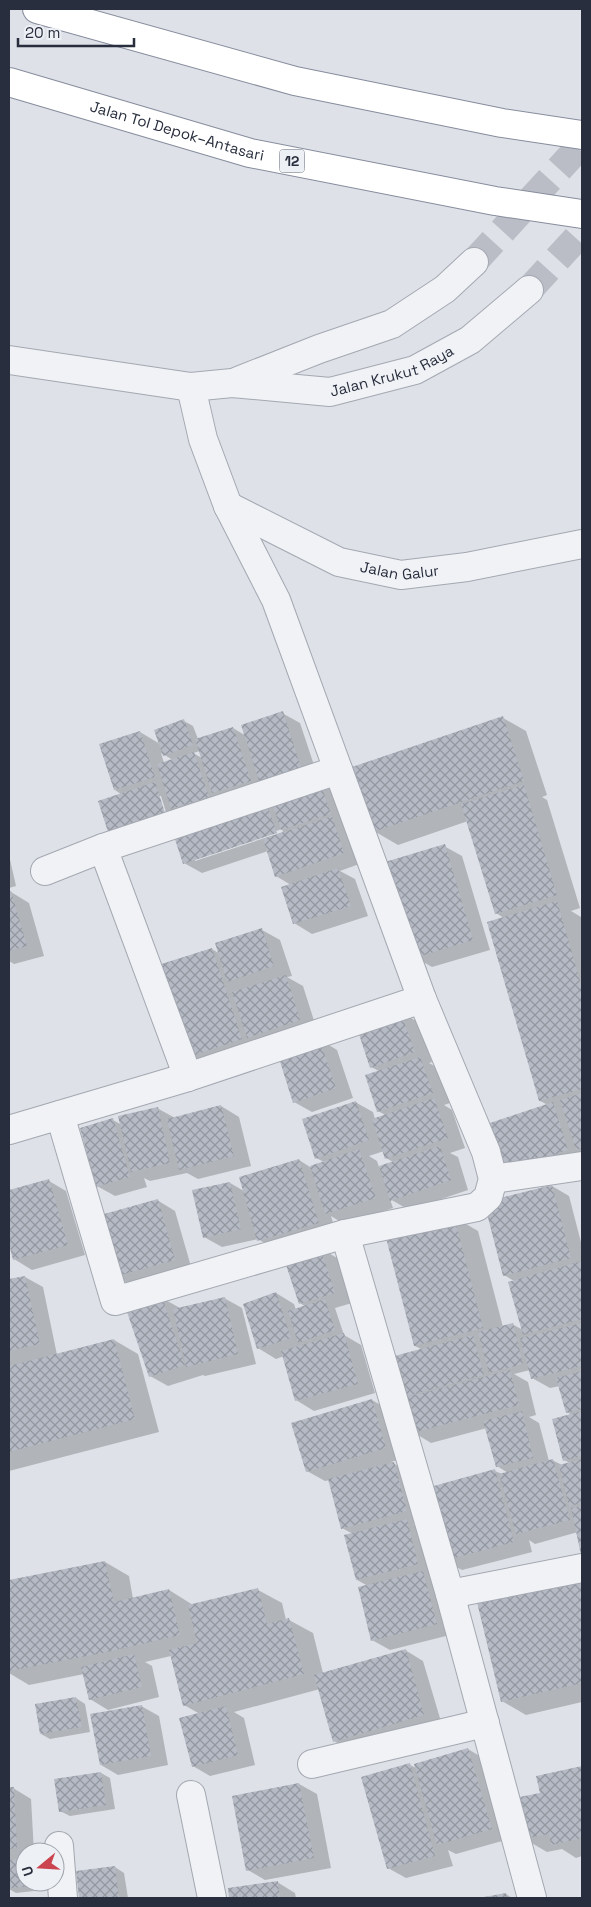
<svg xmlns="http://www.w3.org/2000/svg" width="591" height="1907" viewBox="0 0 591 1907" font-family="'Space Grotesk',sans-serif">
  <style>
    .shadow { fill: #0003; fill-rule: evenodd }
    .building { fill: url(#building-cross-hatch) }
    .lines { fill: none; stroke-linecap: round; stroke-linejoin: round }
    .minor-tunnel { stroke: #babdc5; stroke-width: 28; stroke-dasharray: 28 14; stroke-linecap: butt }
    .minor-casing { stroke: #a4a8b1; stroke-width: 30 }
    .highway-casing { stroke: #868d9d; stroke-width: 30 }
    .minor { stroke: #f0f2f6; stroke-width: 28 }
    .highway { stroke: #fff; stroke-width: 28 }
    .labels { text-anchor: middle; stroke-width: 4; stroke-linejoin: round; paint-order: stroke }
    .shield { fill: #edf0f5; stroke: #636874; stroke-width: 1 }
    .shield-label { font-size: 14px; font-weight: bold; fill: #282e3d }
    .street-label { font-size: 15px; fill: #282e3d; stroke: #edf0f5 }
  </style>
  <defs>
    <pattern id="building-cross-hatch" width="8" height="8" patternUnits="userSpaceOnUse" patternTransform="scale(1.25)"><rect width="8" height="8" fill="#b5bac4"/><path d="M0 0l8 8M0 8l8-8" fill="none" stroke="#9398a0"/></pattern>
  </defs>
  <rect width="100%" height="100%" fill="#dee1e7"/>
  <!-- shadow -->
  <path class="shadow" d="M282 713 300 723 320 783 338 793 362 863 340 871 355 879 368 916 312 934 294 923 291 885 276 876 268 851 202 873 184 863 173 830 115 790 140 732 160 744 184 721 193 726 198 739 233 728 246 736ZM200 751 202 758 193 753ZM161 753 173 760 164 763ZM158 796H161L169 822 167 823ZM282 829 283 832 195 861V858Z
    M503 718 526 731 547 795 542 797 547 800 580 908 571 911 581 917 582 921V1161L519 1182 548 1105 540 1101 504 918 496 913 468 821 398 845 374 831Z
    M444 846 462 856 490 950 432 967 415 957Z
    M9 855 16 886 9 888Z
    M11 892 29 903 44 956 14 964 9 961V893Z
    M262 930 280 940 292 976 287 977 303 986 317 1030 202 1069 184 1058 212 949 220 954Z
    M400 1012 418 1022 432 1062 429 1063 438 1068 450 1103 444 1105 452 1110 465 1148 450 1153 458 1157 468 1190 409 1210 390 1199 393 1208 344 1224 331 1216 336 1233 276 1250 258 1239 222 1247 204 1237 230 1183 244 1191 299 1160 310 1167 324 1162 316 1158 355 1102 373 1112 375 1119 385 1115 378 1111 379 1071 371 1067ZM384 1151 386 1158 393 1162 379 1167 377 1161 369 1156Z
    M319 1039 337 1050 353 1098 312 1112 294 1102Z
    M221 1106 239 1117 251 1166 198 1179 187 1173 150 1181 144 1178 147 1187 115 1196 97 1186 113 1120 122 1125 157 1108 175 1118Z
    M49 1181 66 1191 85 1255 32 1270 14 1259 9 1239V1192Z
    M552 1186 569 1196 582 1246V1553L578 1532 535 1544 529 1540 532 1552 462 1570 444 1560 495 1471 502 1474 508 1473 497 1466 487 1428 431 1443 413 1432 399 1398 423 1350 415 1346 454 1217 478 1231 503 1327 512 1324 523 1330 514 1281 504 1275ZM530 1370 532 1378 550 1388 560 1386 567 1412 572 1415 564 1460 570 1463 562 1465 552 1460 549 1461 539 1423 529 1417 536 1415 528 1382 514 1374Z
    M157 1200 175 1211 192 1270 133 1286 115 1276Z
    M320 1248 337 1258 352 1303 335 1308 344 1335 361 1345 375 1393 314 1411 296 1400 284 1356 276 1359 258 1348 276 1293 294 1304 296 1310 306 1307 300 1303Z
    M25 1277 43 1287 57 1355 114 1340 138 1354 159 1432 9 1471V1281Z
    M162 1298 180 1308 224 1298 242 1308 256 1364 205 1376 203 1375 168 1386 150 1376Z
    M372 1400 389 1410 404 1458 391 1462 411 1473 424 1521 413 1524 424 1531 435 1574 429 1576 441 1582 454 1634 390 1650 372 1640 368 1586 357 1580 353 1534 342 1528 330 1480 325 1481 307 1471Z
    M105 1562 129 1576 133 1599 169 1590 193 1605 258 1590 282 1603 286 1620H289L313 1633 323 1673 405 1650 423 1661 442 1725 352 1751 334 1741 320 1689 234 1712 244 1718 255 1765 210 1776 193 1766 200 1714 184 1705 171 1656 145 1662 152 1666 159 1697 108 1710 90 1699 84 1674 29 1685 9 1673V1581Z
    M582 1575V1702L526 1715 502 1701Z
    M76 1698 85 1704 90 1732 50 1739 41 1734Z
    M141 1706 159 1716 168 1765 118 1775 101 1765Z
    M468 1749 486 1760 509 1839 456 1854 448 1850 453 1866 406 1878 388 1868 410 1765 416 1768Z
    M582 1767V1856L576 1858 562 1849 547 1852 523 1838 541 1794 537 1777Z
    M101 1773 110 1778 115 1809 70 1816 60 1811Z
    M299 1784 317 1794 331 1868 265 1880 248 1870Z
    M13 1788 31 1799 34 1852H25V1882H42L43 1890 16 1893 9 1889V1789Z
    M115 1867 124 1873 128 1898H81L77 1873Z
    M277 1882 295 1893 296 1898H231L230 1889Z
    M506 1894 512 1898H486Z"/>
  <!-- building -->
  <path class="building" d="M283 711 302 771 260 784 241 725Z
    M503 716 524 781 373 832 352 767Z
    M184 719 193 745 163 756 154 730Z
    M233 727 251 781 212 793 195 739Z
    M140 731 155 777 114 790 99 744Z
    M194 752 209 797 171 809 157 764Z
    M155 782 166 816 109 835 98 801Z
    M320 782 331 814 281 830 270 798Z
    M524 785 557 895 495 914 461 804Z
    M265 800 277 833 183 864 172 830Z
    M332 816 344 853 275 877 263 839Z
    M445 844 473 940 414 958 385 862Z
    M338 868 351 906 293 924 281 887Z
    M11 891 27 946 9 951V892Z
    M557 901 582 988V1089L539 1101 487 922Z
    M262 928 274 966 227 982 215 943Z
    M212 948 242 1039 183 1059 152 967Z
    M286 975 300 1020 247 1038 232 992Z
    M400 1011 415 1052 370 1068 356 1025Z
    M319 1038 336 1088 293 1103 277 1052Z
    M420 1057 433 1093 377 1112 365 1075Z
    M582 1093V1148L576 1150 560 1100Z
    M434 1098 448 1138 385 1159 372 1119Z
    M356 1101 369 1140 315 1159 302 1119Z
    M553 1102 568 1150 500 1173 484 1125Z
    M221 1105 234 1156 179 1170 167 1119Z
    M158 1107 170 1163 131 1172 118 1116Z
    M113 1118 130 1177 96 1187 80 1128Z
    M440 1146 451 1180 390 1201 379 1166Z
    M359 1149 376 1198 325 1214 310 1166Z
    M299 1159 319 1223 257 1241 239 1177Z
    M49 1179 68 1245 13 1260 9 1244V1190Z
    M230 1182 241 1229 203 1238 192 1190Z
    M552 1185 571 1258 503 1276 484 1202Z
    M158 1199 175 1260 114 1277 97 1216Z
    M454 1216 483 1328 414 1346 385 1234Z
    M320 1247 335 1293 299 1304 284 1259Z
    M582 1261V1319L523 1335 508 1282Z
    M25 1276 40 1344 9 1351V1279Z
    M276 1292 291 1338 257 1349 243 1304Z
    M162 1297 185 1365 149 1377 126 1309Z
    M225 1297 238 1354 186 1367 173 1309Z
    M325 1299 335 1330 298 1343 288 1311Z
    M513 1323 523 1364 489 1373 478 1332Z
    M582 1323V1366L531 1379 520 1338Z
    M344 1333 358 1384 295 1401 281 1351Z
    M473 1335 484 1375 397 1399 387 1358Z
    M114 1339 135 1419 9 1452V1366Z
    M510 1370 519 1405 412 1433 403 1398Z
    M582 1371V1409L566 1413 556 1378Z
    M372 1399 386 1448 306 1472 291 1423Z
    M522 1411 533 1458 496 1467 483 1421Z
    M582 1411V1456L563 1461 552 1419Z
    M553 1459 570 1520 516 1534 499 1474Z
    M582 1459V1503L569 1506 559 1465Z
    M394 1462 407 1511 341 1529 328 1479Z
    M495 1469 514 1542 443 1561 423 1489Z
    M582 1506V1555H581L571 1508Z
    M407 1519 418 1564 356 1580 344 1535Z
    M105 1561 114 1602 169 1589 180 1635 103 1653 9 1671V1580Z
    M423 1571 437 1624 371 1641 358 1587Z
    M582 1574V1683L501 1702 476 1598Z
    M258 1588 267 1624 289 1618 304 1674 183 1706 169 1650 197 1643 188 1605Z
    M406 1649 424 1715 333 1742 314 1675Z
    M134 1654 142 1687 89 1700 81 1667Z
    M76 1697 82 1727 40 1734 35 1704Z
    M142 1705 151 1756 100 1765 90 1714Z
    M226 1706 238 1755 192 1767 179 1718Z
    M468 1748 492 1829 437 1845 414 1764Z
    M410 1763 435 1856 387 1869 361 1777Z
    M582 1766V1838L551 1845 549 1834 522 1839 514 1798 540 1793 536 1776Z
    M101 1772 106 1805 59 1812 54 1779Z
    M299 1783 314 1858 246 1871 232 1796Z
    M9 1787H14L17 1848 9 1849Z
    M25 1858V1882H34V1886L9 1888V1860Z
    M115 1866 119 1898H79L76 1871Z
    M278 1881 280 1898H229L228 1888Z
    M506 1893 507 1898H484V1897Z"/>
  <g class="lines">
    <!-- minor-tunnel -->
    <path class="minor-tunnel" d="M474 262 582 144
      M529 290 582 232"/>
    <defs>
      <g id="minor">
        <path id="s1" d="M9 360 191 387 232 383 330 392 415 370 470 340 529 290"/>
        <path d="M238 381 319 349 392 324 445 289 474 262"/>
        <path d="M191 387 203 439 228 506 276 600 422 999 486 1152 493 1179 488 1197 477 1207 345 1234 450 1594 532 1898"/>
        <path id="s2" d="M228 506 339 562 401 575 467 567 582 544"/>
        <path d="M45 871 103 848"/>
        <path d="M188 1077 103 848 338 770"/>
        <path d="M60 1115 115 1301 345 1234"/>
        <path d="M9 1130 188 1077 422 999"/>
        <path d="M493 1179 582 1166"/>
        <path d="M450 1594 582 1568"/>
        <path d="M312 1764 485 1723"/>
        <path d="M191 1795 212 1898"/>
        <path d="M59 1846 63 1898"/>
      </g>
      <g id="highway">
        <path d="M37 9 295 81 502 123 582 135"/>
        <path id="s3" d="M9 82 250 153 495 201 582 214"/>
      </g>
    </defs>
    <!-- minor casing -->
    <use href="#minor" class="minor-casing"/>
    <!-- highway casing -->
    <use href="#highway" class="highway-casing"/>
    <!-- minor -->
    <use href="#minor" class="minor"/>
    <!-- highway -->
    <use href="#highway" class="highway"/>
  </g>
  <g class="labels">
    <!-- shield labels -->
    <rect class="shield" x="279.5" y="149.5" width="25" height="23" rx="4"/>
    <g class="shield-label">
      <text x="292" y="166">12</text>
    </g>
    <!-- street labels -->
    <g class="street-label">
      <text dy="5" stroke="none"><textPath href="#s3" startOffset="175">Jalan Tol Depok–Antasari</textPath></text>
      <text dy="5" stroke="none"><textPath href="#s1" startOffset="389">Jalan Krukut Raya</textPath></text>
      <text dy="5" stroke="none"><textPath href="#s2" startOffset="186">Jalan Galur</textPath></text>
    </g>
  </g>
  <!-- border -->
  <rect width="591" height="1907" fill="none" stroke="#282e3d" stroke-width="20"/>
  <!-- north arrow -->
  <g transform="translate(40 1867) rotate(252)"><circle r="24" fill="#edf0f5" stroke="#9ea2ab"/>
  <path d="M0-4L9 19L0 12L-9 19Z" fill="#ca454f"/>
  <text y="-8" font-size="14" font-weight="bold" text-anchor="middle" fill="#282e3d">U</text>
  </g>
  <!-- scale -->
  <path d="M18 38v8h116v-8" fill="none" stroke="#282e3d" stroke-width="2.5"/>
  <text x="25" y="38" font-size="15" fill="#282e3d" stroke="#edf0f5" stroke-width="4" paint-order="stroke">20 m</text>
</svg>
